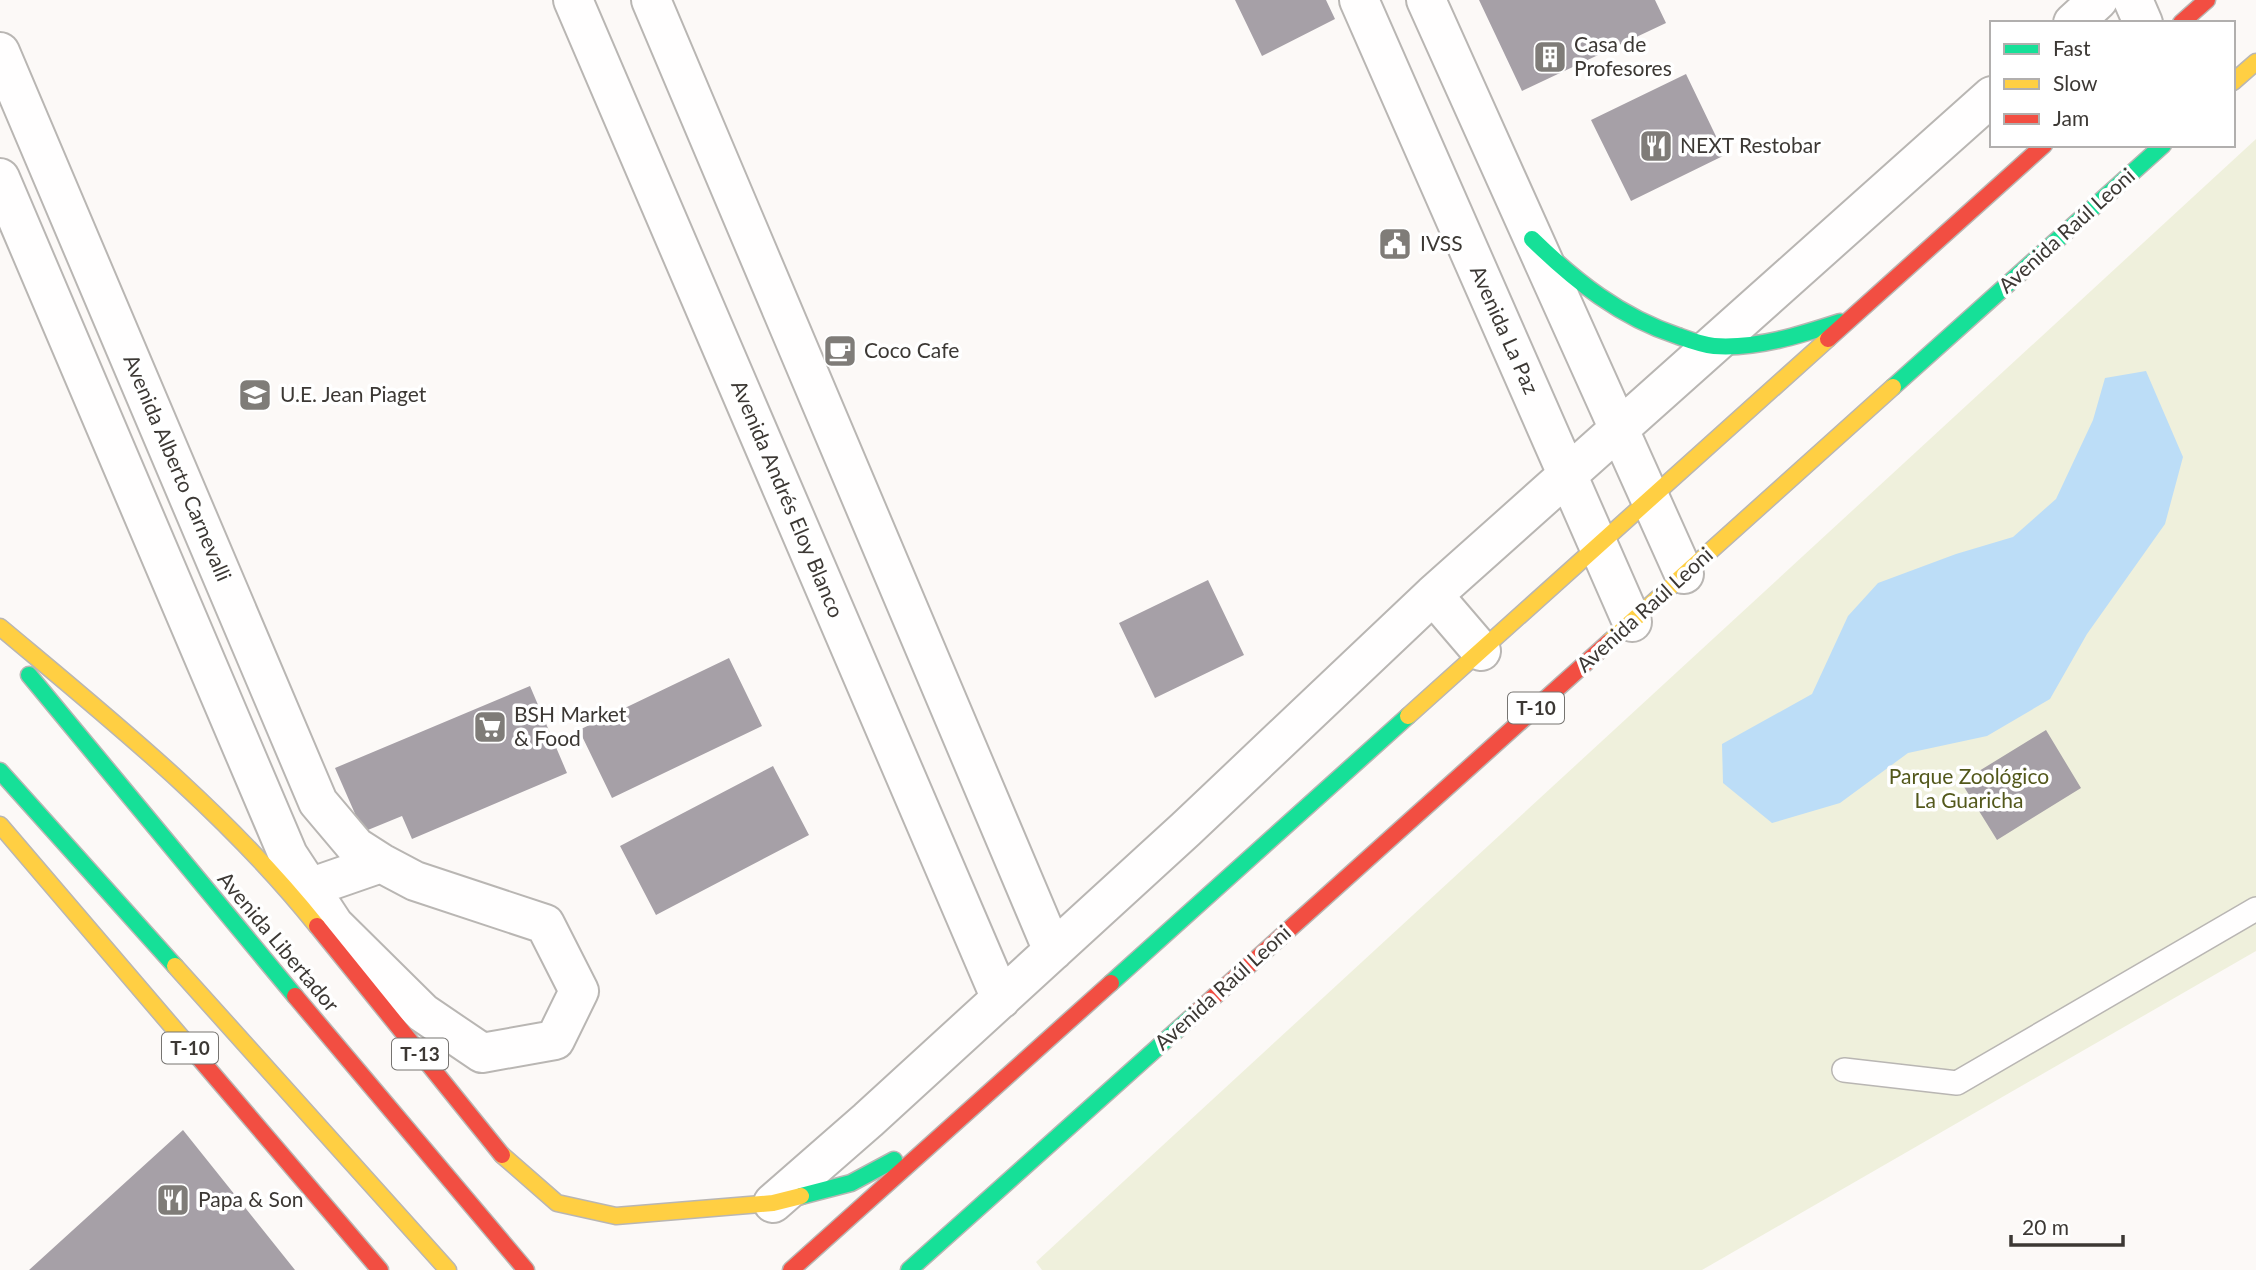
<svg xmlns="http://www.w3.org/2000/svg" width="2256" height="1270" viewBox="0 0 2256 1270" font-family="Lato,sans-serif">
  <style>
    .green { fill: #eff0dc }
    .water { fill: #bcddf7 }
    .building { fill: #a6a0a7 }
    .lines { fill: none; stroke-linecap: round; stroke-linejoin: round }
    .lane-casing { stroke: #b9b6b3; stroke-width: 26 }
    .street-casing { stroke: #b9b6b3; stroke-width: 42 }
    .fast-casing { stroke: #b9b6b3; stroke-width: 19 }
    .slow-casing { stroke: #b9b6b3; stroke-width: 19 }
    .jam-casing { stroke: #b9b6b3; stroke-width: 19 }
    .lane { stroke: #fffefe; stroke-width: 23 }
    .street { stroke: #fffefe; stroke-width: 38 }
    .fast { stroke: #16e098; stroke-width: 16 }
    .slow { stroke: #ffcf43; stroke-width: 16 }
    .jam { stroke: #f24e42; stroke-width: 16 }
    .labels { text-anchor: middle; stroke-width: 7; stroke-linejoin: round; paint-order: stroke }
    .shield { fill: #fff; stroke: #767471; stroke-width: 2 }
    .shield-label { font-size: 19px; font-weight: bold; fill: #3c3834 }
    .poi-label { font-size: 21px; fill: #3c3834; stroke: #fff; text-anchor: start }
    .street-label { font-size: 21px; fill: #3c3834; stroke: #fff }
    .park-label { font-size: 21px; fill: #53581b; stroke: #fff }
  </style>
  <rect width="100%" height="100%" fill="#fcf9f7"/>
  <!-- green -->
  <path class="green" d="M2256 139V951L1702 1270H1042L1036 1262Z"/>
  <!-- water -->
  <path class="water" d="M2146 371 2183 457 2165 524 2087 634 2050 699 1987 736 1908 753 1840 803 1772 823 1723 783 1722 744 1812 694 1848 616 1878 583 1956 554 2013 537 2056 499 2093 420 2105 378Z"/>
  <!-- building -->
  <path class="building" d="M1235 0H1326L1335 19 1262 56Z
    M1479 0H1655L1666 23 1522 91Z
    M1686 74 1725 155 1631 201 1591 120Z
    M1208 580 1244 655 1155 698 1119 623Z
    M729 658 762 726 612 798 579 730Z
    M530 686 567 773 412 839 402 816 363 832 335 768Z
    M2046 730 2081 788 1997 840 1961 782Z
    M773 766 809 835 656 915 620 846Z
    M183 1130 295 1270H29Z"/>
  <g class="lines">
    <defs>
      <path id="lane" d="M1844 1070 1957 1083 2256 909"/>
      <path id="street" d="M573 0 1001 999
        M651 0 1053 951
        M1359 0 1632 622
        M1426 0 1684 574
        M2133 0 2143 23
        M2073 23 2098 0
        M0 52 318 802 356 847 381 863 415 881 545 924 579 991 555 1040 482 1053 423 1013 334 925 288 855 0 178
        M1433 595 1481 651
        M309 888 381 863
        M773 1203 868 1120 1186 829 1433 595 1992 96"/>
      <path id="fast" d="M1532 239C1575 281 1620 317 1678 336 1689 340 1702 345 1714 346 1757 349 1800 335 1840 322
        M1893 387 2163 145
        M29 675 295 996
        M0 771 175 966
        M1111 983 1408 716
        M801 1196 851 1183 894 1160
        M909 1270 1196 1013"/>
      <path id="slow" d="M2233 82 2256 62
        M0 627C111 720 226 812 317 926
        M1609 642 1893 387
        M1408 716 1828 339
        M0 825 188 1045
        M175 966 448 1270
        M502 1155 557 1203 616 1216 773 1203 801 1196"/>
      <path id="jam" d="M2181 23 2207 0
        M1828 339 2044 145
        M317 926 502 1155
        M295 996 526 1270
        M1196 1013 1609 642
        M188 1045 380 1270
        M791 1270 1111 983"/>
    </defs>
    <!-- lane casing -->
    <use href="#lane" class="lane-casing"/>
    <!-- street casing -->
    <use href="#street" class="street-casing"/>
    <!-- fast casing -->
    <use href="#fast" class="fast-casing"/>
    <!-- slow casing -->
    <use href="#slow" class="slow-casing"/>
    <!-- jam casing -->
    <use href="#jam" class="jam-casing"/>
    <!-- lane -->
    <use href="#lane" class="lane"/>
    <!-- street -->
    <use href="#street" class="street"/>
    <!-- fast -->
    <use href="#fast" class="fast"/>
    <!-- slow -->
    <use href="#slow" class="slow"/>
    <!-- jam -->
    <use href="#jam" class="jam"/>
  </g>
  <!-- icons -->
  <defs>
    <symbol id="building-square" viewBox="-11 -11 22 22"><rect x="-9" y="-9" width="18" height="18" rx="4" fill="#7f7c78" stroke="#fff"/><path d="M-4-6H4V6H1V3H-1V6H-4ZM-2.5-4.3h1.7v1.8h-1.7ZM.8-4.3h1.7v1.8H.8ZM-2.5-1h1.7V.8h-1.7ZM.8-1h1.7V.8H.8Z" fill="#fff"/></symbol>
    <symbol id="restaurant-square" viewBox="-11 -11 22 22"><rect x="-9" y="-9" width="18" height="18" rx="4" fill="#7f7c78" stroke="#fff"/><path d="M-5-6h1v4h1v-4h1v4h1v-4h1v5L-1.5 .5V6h-2V.5L-5-1ZM5-6V6H3V1.5H1.5Q1.5-4 5-6Z" fill="#fff"/></symbol>
    <symbol id="civic-square" viewBox="-11 -11 22 22"><rect x="-9" y="-9" width="18" height="18" rx="4" fill="#7f7c78" stroke="#fff"/><path d="M-.6-6.5H3V-4.5H.6V-3L4-1V1h2V6H-6V1h2V-1L-.6-3ZM-1.2 2.5V6h2.4V2.5Z" fill="#fff"/></symbol>
    <symbol id="cafe-square" viewBox="-11 -11 22 22"><rect x="-9" y="-9" width="18" height="18" rx="4" fill="#7f7c78" stroke="#fff"/><path d="M-5.5-4.5H6V0H3Q3 3.5 0 3.5H-2.5Q-5.5 3.5-5.5 0ZM3-3.2v2h1.7v-2ZM-6 4.5H4V6H-6Z" fill="#fff"/></symbol>
    <symbol id="school-square" viewBox="-11 -11 22 22"><rect x="-9" y="-9" width="18" height="18" rx="4" fill="#7f7c78" stroke="#fff"/><path d="M0-5L7-2L0 1L-7-2ZM-4 1L0 2.5L4 1V4Q0 6-4 4Z" fill="#fff"/></symbol>
    <symbol id="supermarket-square" viewBox="-11 -11 22 22"><rect x="-9" y="-9" width="18" height="18" rx="4" fill="#7f7c78" stroke="#fff"/><path d="M-6-5.5h2.5l.6 2H6L4.5 2H-2.5L-4.4-4H-6ZM-1.5 3.2a1.3 1.3 0 1 0 .1 0ZM3 3.2a1.3 1.3 0 1 0 .1 0Z" fill="#fff"/></symbol>
  </defs>
  <g fill-rule="evenodd">
    <use href="#building-square" x="1531" y="38" width="38" height="38"/>
    <use href="#restaurant-square" x="1637" y="127" width="38" height="38"/>
    <use href="#civic-square" x="1376" y="225" width="38" height="38"/>
    <use href="#cafe-square" x="821" y="332" width="38" height="38"/>
    <use href="#school-square" x="236" y="376" width="38" height="38"/>
    <use href="#supermarket-square" x="471" y="708" width="38" height="38"/>
    <use href="#restaurant-square" x="154" y="1181" width="38" height="38"/>
  </g>
  <g class="labels">
    <!-- shield labels -->
    <g class="shield">
      <rect x="1508" y="692.5" width="56" height="31" rx="5"/>
      <rect x="162" y="1032.5" width="56" height="31" rx="5"/>
      <rect x="392" y="1038.5" width="56" height="31" rx="5"/>
    </g>
    <g class="shield-label">
      <text x="1536" y="715">T-10</text>
      <text x="190" y="1055">T-10</text>
      <text x="420" y="1061">T-13</text>
    </g>
    <!-- poi labels -->
    <g class="poi-label">
      <text x="1574" y="52">Casa de<tspan x="1574" dy="24">Profesores</tspan></text>
      <text x="1680" y="153">NEXT Restobar</text>
      <text x="1420" y="251">IVSS</text>
      <text x="864" y="358">Coco Cafe</text>
      <text x="280" y="402">U.E. Jean Piaget</text>
      <text x="514" y="722">BSH Market<tspan x="514" dy="24">&amp; Food</tspan></text>
      <text x="198" y="1207">Papa &amp; Son</text>
    </g>
    <!-- street labels -->
    <g class="street-label">
      <text transform="translate(2067 231) rotate(-42)" y="7">Avenida Raúl Leoni</text>
      <text transform="translate(1504 330) rotate(66)" y="7">Avenida La Paz</text>
      <text transform="translate(177 468) rotate(67)" y="7">Avenida Alberto Carnevalli</text>
      <text transform="translate(787 499) rotate(67)" y="7">Avenida Andrés Eloy Blanco</text>
      <text transform="translate(1645 610) rotate(-42)" y="7">Avenida Raúl Leoni</text>
      <text transform="translate(278 942) rotate(50)" y="7">Avenida Libertador</text>
      <text transform="translate(1223 988) rotate(-42)" y="7">Avenida Raúl Leoni</text>
    </g>
    <!-- park labels -->
    <g class="park-label">
      <text x="1969" y="784">Parque Zoológico<tspan x="1969" dy="24">La Guaricha</tspan></text>
    </g>
  </g>
  <!-- legend -->
  <rect x="1990" y="21" width="245" height="126" fill="#ffffff" stroke="#b1afae" stroke-width="2"/>
  <rect x="2004" y="44" width="35" height="10" fill="#16e098" stroke="#b1afae" stroke-width="2"/>
  <text x="2053" y="56" font-size="21" fill="#3c3834">Fast</text>
  <rect x="2004" y="79" width="35" height="10" fill="#ffcf43" stroke="#b1afae" stroke-width="2"/>
  <text x="2053" y="91" font-size="21" fill="#3c3834">Slow</text>
  <rect x="2004" y="114" width="35" height="10" fill="#f24e42" stroke="#b1afae" stroke-width="2"/>
  <text x="2053" y="126" font-size="21" fill="#3c3834">Jam</text>
  <!-- scale -->
  <path d="M2011 1235v10h112v-10" fill="none" stroke="#3c3834" stroke-width="3.5"/>
  <text x="2022" y="1235" font-size="21" fill="#3c3834" stroke="#ffffff" stroke-width="5" paint-order="stroke">20 m</text>
</svg>
